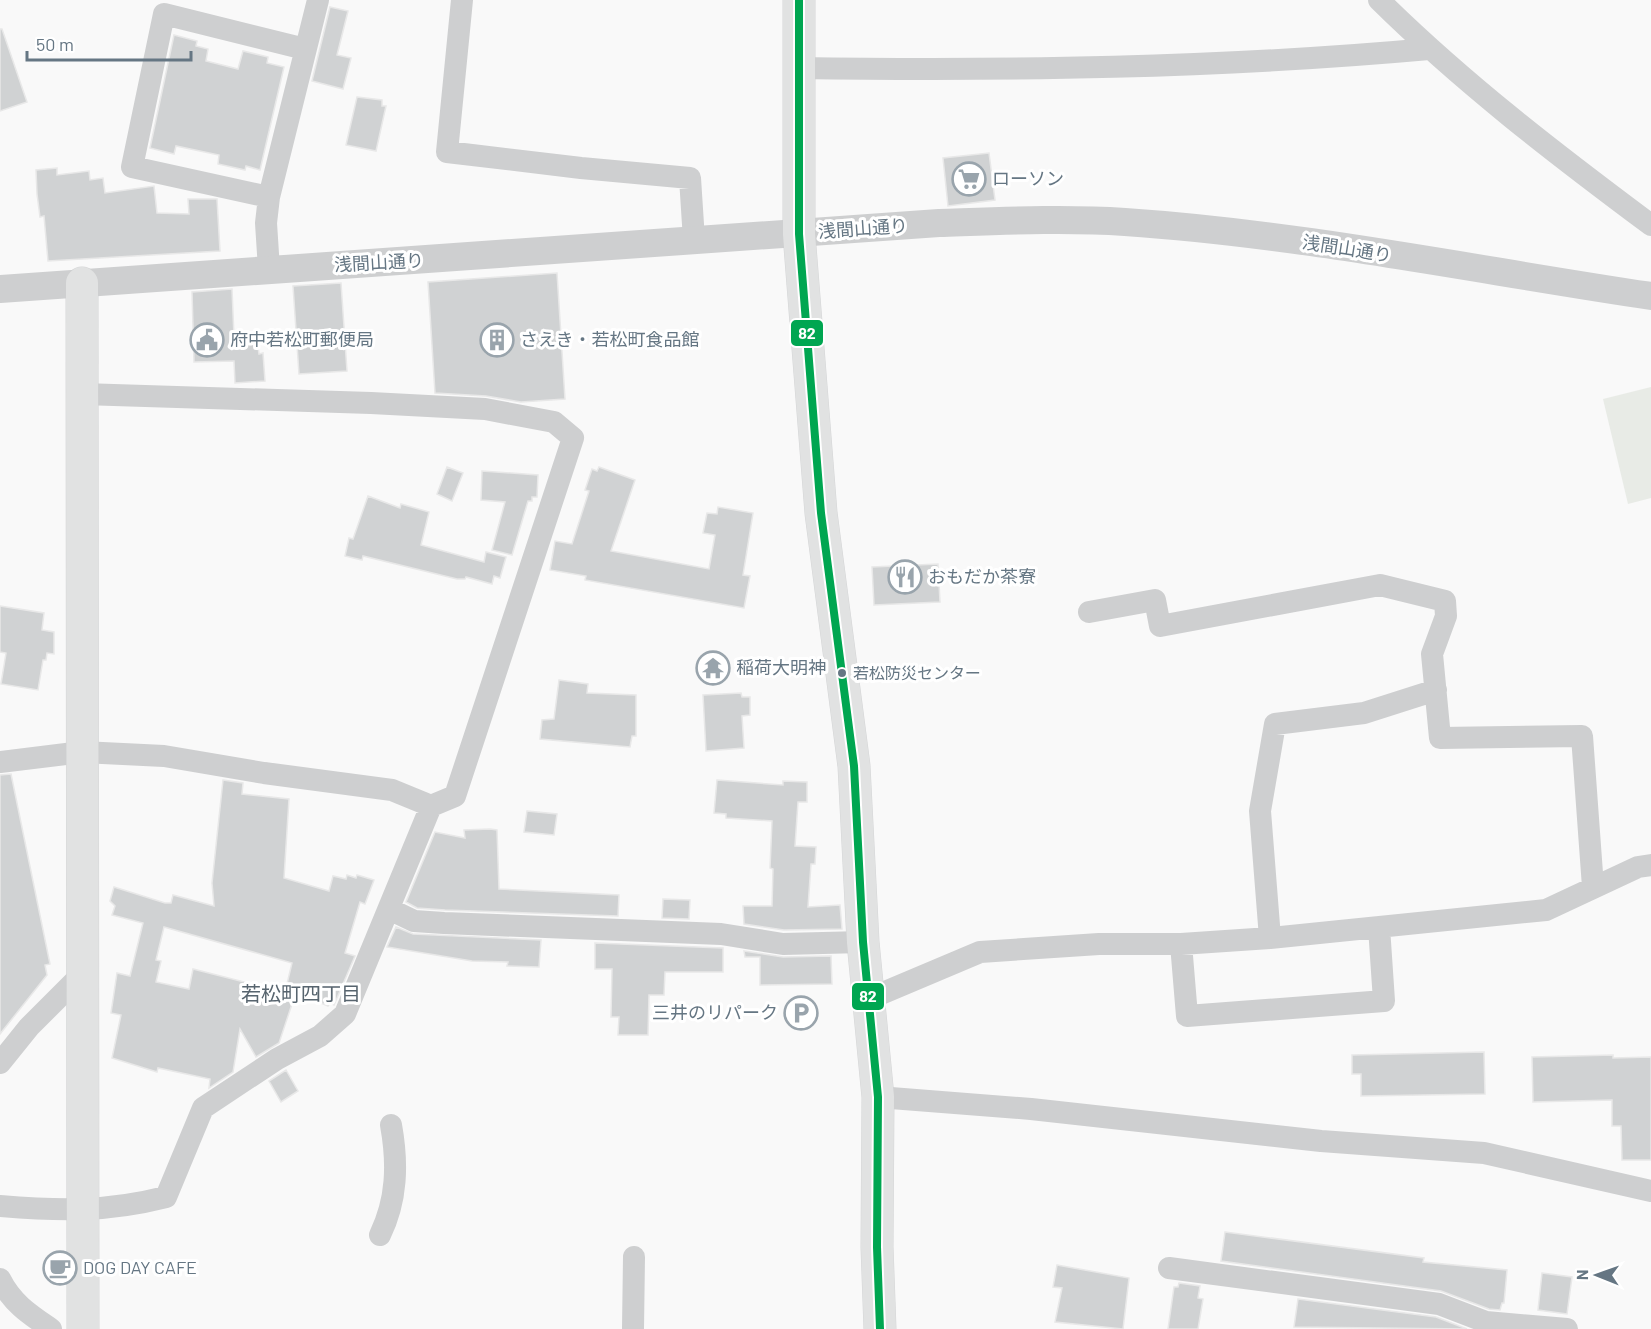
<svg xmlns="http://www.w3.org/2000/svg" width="1651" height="1329" viewBox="0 0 1651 1329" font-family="Barlow,'Noto Sans JP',sans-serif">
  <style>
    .green { fill: #e8ebe6 }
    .building { fill: #d0d2d3; stroke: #e8e8e8; stroke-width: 1.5 }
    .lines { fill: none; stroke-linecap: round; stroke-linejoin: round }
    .secondary-casing { stroke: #d5d6d7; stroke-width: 33 }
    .minor { stroke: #cecfd0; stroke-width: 22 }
    .tertiary { stroke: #cecfd0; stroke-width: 28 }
    .secondary { stroke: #e1e2e2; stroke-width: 32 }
    .bus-1-casing { stroke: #fff; stroke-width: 12 }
    .bus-1 { stroke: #00a651; stroke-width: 8 }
    .bus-dot { fill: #657683; stroke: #fff; stroke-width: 2 }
    .labels { text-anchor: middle; stroke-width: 6; stroke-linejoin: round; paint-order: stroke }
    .bus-label { font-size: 16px; fill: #657683; stroke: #fff; text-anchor: start }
    .poi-label { font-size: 18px; fill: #657683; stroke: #fff; text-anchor: start }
    .street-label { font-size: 18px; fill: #657683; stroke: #fff }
    .neighbourhood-label { font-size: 20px; fill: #57646e; stroke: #fff }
    .line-badge { stroke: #fff; stroke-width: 2 }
    .badge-label { font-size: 16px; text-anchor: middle; font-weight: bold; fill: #fff }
  </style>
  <rect width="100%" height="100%" fill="#f9f9f9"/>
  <!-- green -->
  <path class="green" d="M1651 387V498L1628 504 1603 399Z"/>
  <!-- building -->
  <path class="building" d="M330 7 348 11 337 55 351 58 343 89 312 81Z
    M0 29H2L27 102 0 111Z
    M174 35 197 41 196 46 208 49 206 61 238 69 243 51 268 57 267 63 284 67 260 170 246 166 245 170 218 164 219 155 176 146 174 154 150 148Z
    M357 97 382 100V106H386L376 151 346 145Z
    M989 153 995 200 948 206 943 158Z
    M57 168V175L89 171 90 180 103 178 105 193 154 186 157 213 189 214 188 199H217L220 251 48 261 44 216 40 217 37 194 36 170Z
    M557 273 565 399 521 402 486 396 435 393 428 282Z
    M341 283 347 371 299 374 293 286Z
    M232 289 234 337 255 336V346H258L259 354 263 353 265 381 235 383 234 361 194 362 192 292Z
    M447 467 463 473 452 501 437 494Z
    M599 467 635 480 611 551 709 569 715 535 703 533 707 513 717 514 718 507 753 513 743 575 750 576 744 608 585 580 586 576 550 570 555 541 572 544 589 491 585 490 592 469 597 471Z
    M482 471 538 475 537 497H532V501H528L512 555 492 550 505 502 481 500Z
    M368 496 400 508 401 504 429 512 421 545 484 562 486 552 506 557 500 578 494 576 492 584 466 577 465 579H457L363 556 362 560 345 556 349 538 353 539Z
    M938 564 940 602 874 605 872 567Z
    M0 606 44 613 42 630 54 632V654L47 653 46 660H43L38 690 1 684 6 653 0 652Z
    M559 680 588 684 587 693 636 695V736H632L630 747 540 739 542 720 554 719Z
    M741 693 742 697H750V715L742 716 744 748 706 751 703 695Z
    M11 774 50 964 45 965 47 975 0 1034V775Z
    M223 780 243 783 242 794 289 799 284 878 329 891 333 876 346 879 347 875 356 878 357 875 374 880 365 904 360 902 345 953 355 956 334 1005 330 1003 328 1006 286 988 292 963 164 927 156 960 161 961 156 982 189 989 193 969 295 995 279 1043 256 1057 240 1029 233 1072 209 1088 210 1079 158 1068 157 1072 112 1058 121 1015 111 1013 117 973 130 976 143 923 112 915 115 906 110 901 114 887 165 903H171L173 895 214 906 212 883Z
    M717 780 783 785V781L807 782V802H798L795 846 816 847 815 864H811L808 907 840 905 842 929 784 930 744 924 743 906H772L773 869 770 868 772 821 726 818V814L714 813Z
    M527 811 557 814 554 835 524 832Z
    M490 829 497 830 499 889 619 895 618 916 445 910 417 908 406 902 435 832 465 838 464 830Z
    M663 899 690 900 689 919 662 918Z
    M396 927 413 934 541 940 539 967 507 966 508 962 472 961 387 947Z
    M595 943 723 948V972H665L664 995H649L648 1035H618L619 1017H611L612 969H595Z
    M744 951 783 957 831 956 832 984 760 985V957H745Z
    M1484 1052 1485 1094 1361 1096V1074H1352V1055Z
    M1613 1055V1058L1651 1057V1160H1622L1621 1126H1612V1100L1533 1102 1532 1057Z
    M286 1070 298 1091 281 1102 269 1081Z
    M1225 1232 1424 1258 1423 1262 1507 1270 1504 1303H1502L1500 1310 1489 1309 1441 1291 1221 1261Z
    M1057 1265 1129 1278 1123 1329 1055 1322 1062 1288 1053 1287Z
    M1542 1273 1572 1277 1567 1314 1538 1310Z
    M1179 1283 1200 1286 1198 1298 1203 1299 1198 1329H1168L1174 1287H1178Z
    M1298 1299 1436 1317 1467 1329 1294 1327Z"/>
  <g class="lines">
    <defs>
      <path id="secondary" d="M799 0V234L821 513 854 766 863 942 878 1097 877 1247 880 1329
        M82 283 83 1329"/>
    </defs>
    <!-- secondary casing -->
    <use href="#secondary" class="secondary-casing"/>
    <!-- minor -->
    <path class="minor" d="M462 0 447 152 581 168 690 178 694 240
      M1379 0C1463 83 1557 155 1651 225
      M798 68C1009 71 1219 68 1429 49
      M269 197 132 167 164 14 305 49
      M269 269 266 223 269 197 318 0
      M1089 612 1155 600 1160 626 1380 585 1445 601 1446 616 1432 654 1440 738 1582 736 1593 887
      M0 762 82 752 164 756 264 773 392 790 431 806
      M389 909 414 921 444 923 721 934 783 944 863 942
      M1270 938 1260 811 1275 724 1364 713 1436 690
      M1181 944 1187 1016 1384 1001 1379 927
      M871 998 980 952 1099 944H1181L1270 938 1546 910 1638 867 1651 865
      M0 1063 29 1027 83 973
      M878 1097 1031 1109 1321 1141 1484 1153 1651 1191
      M0 1206C60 1211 107 1212 166 1197L203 1108 277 1059 320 1036 345 1014 431 806 455 796 573 438 554 422 485 409 371 403 82 394
      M380 1235C397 1200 398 1164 391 1125
      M1169 1268 1439 1304 1486 1322 1567 1329
      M0 1279C12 1303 29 1314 51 1329
      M633 1329 634 1257"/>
    <!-- tertiary -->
    <path class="tertiary" d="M0 289 939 223C1001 221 1064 218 1125 222 1302 234 1476 270 1651 296"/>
    <!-- secondary -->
    <use href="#secondary" class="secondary"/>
    <defs>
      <path id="bus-1" d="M799 0V234L821 513 854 766 863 942 878 1097 877 1247 880 1329"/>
    </defs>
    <!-- bus-1 casing -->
    <use href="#bus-1" class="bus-1-casing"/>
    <!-- bus-1 -->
    <use href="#bus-1" class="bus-1"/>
  </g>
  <!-- icons -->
  <defs>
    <symbol id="supermarket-ring" viewBox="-11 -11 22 22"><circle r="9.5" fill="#fff" stroke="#99a4ac" stroke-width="1.5"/><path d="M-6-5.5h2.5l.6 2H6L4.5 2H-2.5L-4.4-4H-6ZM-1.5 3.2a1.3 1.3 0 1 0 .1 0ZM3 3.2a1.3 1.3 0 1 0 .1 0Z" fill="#99a4ac"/></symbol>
    <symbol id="civic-ring" viewBox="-11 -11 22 22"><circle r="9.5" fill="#fff" stroke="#99a4ac" stroke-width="1.5"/><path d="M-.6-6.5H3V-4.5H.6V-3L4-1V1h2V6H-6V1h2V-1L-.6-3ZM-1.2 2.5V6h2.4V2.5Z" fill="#99a4ac"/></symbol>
    <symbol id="building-ring" viewBox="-11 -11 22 22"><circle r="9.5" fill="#fff" stroke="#99a4ac" stroke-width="1.5"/><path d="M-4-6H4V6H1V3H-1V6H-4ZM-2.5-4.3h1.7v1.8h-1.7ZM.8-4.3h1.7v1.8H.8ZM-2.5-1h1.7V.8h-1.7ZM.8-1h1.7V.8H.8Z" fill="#99a4ac"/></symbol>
    <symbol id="restaurant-ring" viewBox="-11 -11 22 22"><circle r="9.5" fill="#fff" stroke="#99a4ac" stroke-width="1.5"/><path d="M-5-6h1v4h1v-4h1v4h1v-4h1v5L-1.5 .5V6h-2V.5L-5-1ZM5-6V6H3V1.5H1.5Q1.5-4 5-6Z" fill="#99a4ac"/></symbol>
    <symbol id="temple-ring" viewBox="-11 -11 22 22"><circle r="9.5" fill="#fff" stroke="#99a4ac" stroke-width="1.5"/><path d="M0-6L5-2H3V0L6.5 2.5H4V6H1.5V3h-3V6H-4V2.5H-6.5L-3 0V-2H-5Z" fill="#99a4ac"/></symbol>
    <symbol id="parking-ring" viewBox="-11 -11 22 22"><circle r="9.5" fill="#fff" stroke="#99a4ac" stroke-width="1.5"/><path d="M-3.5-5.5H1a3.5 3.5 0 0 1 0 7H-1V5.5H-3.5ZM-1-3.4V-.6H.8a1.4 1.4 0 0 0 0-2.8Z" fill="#99a4ac"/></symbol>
    <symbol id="cafe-ring" viewBox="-11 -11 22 22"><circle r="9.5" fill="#fff" stroke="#99a4ac" stroke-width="1.5"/><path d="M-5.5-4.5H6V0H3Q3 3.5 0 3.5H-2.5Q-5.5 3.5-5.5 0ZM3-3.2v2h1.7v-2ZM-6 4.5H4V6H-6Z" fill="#99a4ac"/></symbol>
  </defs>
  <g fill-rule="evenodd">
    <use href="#supermarket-ring" x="950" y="160" width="38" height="38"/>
    <use href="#civic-ring" x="188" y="321" width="38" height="38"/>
    <use href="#building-ring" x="478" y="321" width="38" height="38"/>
    <use href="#restaurant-ring" x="886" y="558" width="38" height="38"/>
    <use href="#temple-ring" x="694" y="649" width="38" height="38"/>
    <use href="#parking-ring" x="782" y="994" width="38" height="38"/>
    <use href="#cafe-ring" x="41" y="1249" width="38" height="38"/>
  </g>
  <!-- markers -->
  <circle class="bus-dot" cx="842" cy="673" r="5"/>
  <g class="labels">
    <!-- bus labels -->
    <g class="bus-label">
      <text x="853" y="679">若松防災センター</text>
    </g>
    <!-- poi labels -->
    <g class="poi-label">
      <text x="992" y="185">ローソン</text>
      <text x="230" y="346">府中若松町郵便局</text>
      <text x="520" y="346">さえき・若松町食品館</text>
      <text x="928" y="583">おもだか茶寮</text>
      <text x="736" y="674">稲荷大明神</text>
      <text x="778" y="1019" text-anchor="end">三井のリパーク</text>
      <text x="83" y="1274">DOG DAY CAFE</text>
    </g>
    <!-- street labels -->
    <g class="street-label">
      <text transform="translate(863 229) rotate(-4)" y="6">浅間山通り</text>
      <text transform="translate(1347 249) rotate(9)" y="6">浅間山通り</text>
      <text transform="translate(379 263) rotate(-3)" y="6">浅間山通り</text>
    </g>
    <!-- neighbourhood labels -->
    <g class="neighbourhood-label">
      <text x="301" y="1001">若松町四丁目</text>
    </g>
  </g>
  <g class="line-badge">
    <rect x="790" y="319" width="34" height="28" rx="6" fill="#00a651"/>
    <rect x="851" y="982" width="34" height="29" rx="6" fill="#00a651"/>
  </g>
  <g class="badge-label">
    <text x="807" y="339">82</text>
    <text x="868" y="1002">82</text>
  </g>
  <!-- north arrow -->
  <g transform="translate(1597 1275) rotate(271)" stroke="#ffffff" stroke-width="4.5" paint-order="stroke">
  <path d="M0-4.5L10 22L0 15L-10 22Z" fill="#657683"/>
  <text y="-9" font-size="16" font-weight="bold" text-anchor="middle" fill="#657683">N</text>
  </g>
  <!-- scale -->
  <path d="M27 51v9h164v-9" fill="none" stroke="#657683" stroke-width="3"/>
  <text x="36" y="51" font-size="18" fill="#657683" stroke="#ffffff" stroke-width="4.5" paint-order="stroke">50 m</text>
</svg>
